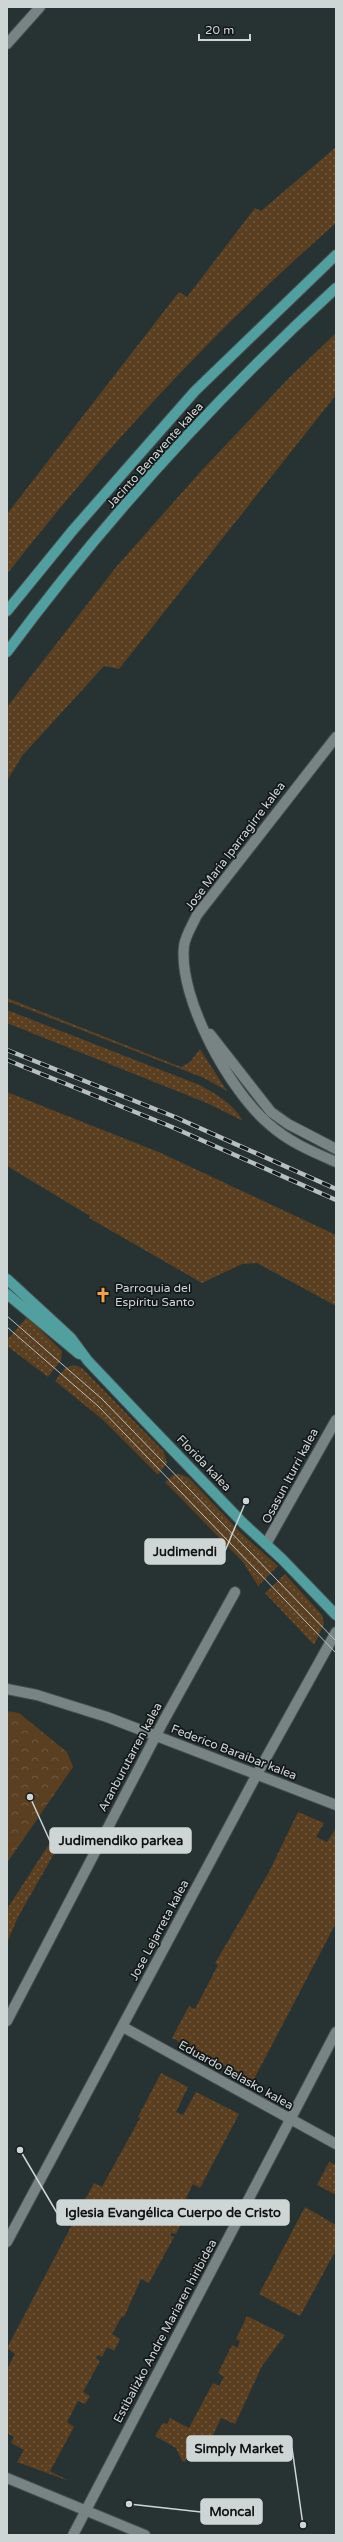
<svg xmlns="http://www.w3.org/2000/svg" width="343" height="2542" viewBox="0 0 343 2542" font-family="'Varela Round',sans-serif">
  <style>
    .grass { fill: url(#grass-dots) }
    .forest { fill: url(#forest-crowns) }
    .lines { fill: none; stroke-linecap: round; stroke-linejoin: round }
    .street-casing { stroke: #454e4e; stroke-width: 12 }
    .primary-casing { stroke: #454e4e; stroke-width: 12 }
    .street { stroke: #788484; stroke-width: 10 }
    .primary { stroke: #529fa0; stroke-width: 10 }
    .tram { stroke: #b7bfbf; stroke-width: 1 }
    .rail-casing { stroke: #b7bfbf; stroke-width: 4.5 }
    .rail { stroke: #141818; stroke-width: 3; stroke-dasharray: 9; stroke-linecap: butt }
    .labels { text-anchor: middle; stroke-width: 3.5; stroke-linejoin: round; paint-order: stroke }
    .street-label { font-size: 12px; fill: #ced5d5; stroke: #141818 }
    .poi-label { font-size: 12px; fill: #ced5d5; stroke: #141818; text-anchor: start }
    .leader { fill: none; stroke: #ced5d5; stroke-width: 1.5 }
    .callout-dot { fill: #ced5d5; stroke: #141818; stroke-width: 1.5 }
    .callout { fill: #ced5d5; stroke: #ced5d5; stroke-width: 1.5 }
    .callout-label { font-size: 13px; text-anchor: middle; font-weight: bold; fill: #111 }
  </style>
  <defs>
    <pattern id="grass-dots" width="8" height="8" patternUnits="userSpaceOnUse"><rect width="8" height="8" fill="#5a3f21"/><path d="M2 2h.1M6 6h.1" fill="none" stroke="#705a40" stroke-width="1.8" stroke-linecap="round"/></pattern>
    <pattern id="forest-crowns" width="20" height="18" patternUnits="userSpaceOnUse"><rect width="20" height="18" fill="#5a3f21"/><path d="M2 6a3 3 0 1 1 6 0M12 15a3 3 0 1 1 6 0" fill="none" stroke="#705a40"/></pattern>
  </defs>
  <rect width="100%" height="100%" fill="#273232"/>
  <!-- grass -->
  <path class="grass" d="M336 147V223C215 329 106 447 7 574V514L179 292 187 297 255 208 261 211Z
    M336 333V395L119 669 104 666 22 756 7 781V707L117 566 202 470 289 378Z
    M7 998 181 1067 190 1062 200 1049 227 1091 204 1078 7 1001Z
    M7 1010 202 1086C219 1096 233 1104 243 1121L207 1103 7 1023Z
    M7 1092 161 1153 336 1235V1306L257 1263 242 1264 202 1283 89 1218 90 1216 7 1166Z
    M27 1317 62 1351 61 1360 48 1377 7 1346V1340Z
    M74 1365 82 1368 164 1452 167 1463 158 1475 103 1420 55 1381 65 1368Z
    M180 1474 189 1478 243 1535 278 1566 258 1586 243 1562 165 1482 173 1475Z
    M285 1574 322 1615 324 1624 314 1645 265 1593Z
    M298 1812 324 1823 316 1837 327 1842 336 1828V1923L253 2081 172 2038 189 2006 195 2009 218 1965 215 1963 269 1872Z
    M51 1841 59 1845 18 1917 7 1943V1909Z
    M161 2073 188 2087 176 2112 183 2115 196 2092 239 2114 200 2188 193 2184 186 2198 187 2200 182 2211 186 2214 176 2234 171 2233 170 2235 174 2237 149 2283 141 2279 124 2317 122 2316 112 2334 120 2339 114 2351 107 2347 102 2357 98 2355 96 2358 100 2361 83 2392 90 2396 85 2404 78 2401 67 2422 74 2427 50 2471 69 2481 17 2462 24 2450 11 2443 14 2437 7 2433V2369L15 2354 7 2348 94 2183 102 2187 140 2118 138 2117Z
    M329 2162 336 2165V2195L317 2185Z
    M305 2207 336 2225V2250L300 2316 259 2294Z
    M247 2316 285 2335 262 2366 235 2424 221 2418 202 2459 188 2454 185 2462 182 2461 176 2448 155 2436 163 2423 167 2424 170 2418 189 2428 213 2383 219 2386 224 2377 218 2373 232 2345 237 2348 240 2341 236 2339Z"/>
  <!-- forest -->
  <path class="forest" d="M7 1711 19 1713 67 1752 73 1767 7 1863Z"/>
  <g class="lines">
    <defs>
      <path id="street" d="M7 44 40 7
        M336 737 197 915C193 924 185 936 184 946 178 998 230 1092 270 1125 289 1142 313 1152 336 1162
        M210 1034 271 1112 288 1124 336 1149
        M266 1544 336 1420
        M7 1689 37 1695 107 1717 336 1805
        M7 2021 163 1722 235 1592
        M123 2027 336 2144
        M7 2242 256 1776 336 1632
        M7 2478 145 2535
        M73 2535 336 2032"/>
      <path id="primary" d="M7 611 73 530 195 391 336 255
        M7 652C104 521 216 398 336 288
        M7 1279 71 1338 88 1361 143 1419 243 1523 282 1559 336 1615
        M7 1294 79 1354"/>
    </defs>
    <!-- street casing -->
    <use href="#street" class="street-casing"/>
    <!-- primary casing -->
    <use href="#primary" class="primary-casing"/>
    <!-- street -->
    <use href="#street" class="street"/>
    <!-- primary -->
    <use href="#primary" class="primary"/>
    <!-- tram -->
    <path class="tram" d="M7 1316 102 1399 336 1641
      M7 1327 98 1406 336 1653"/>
    <defs>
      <path id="rail" d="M7 1050 175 1117 336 1189
        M7 1060 172 1127 336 1200"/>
    </defs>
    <!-- rail casing -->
    <use href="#rail" class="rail-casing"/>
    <!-- rail -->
    <use href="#rail" class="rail"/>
  </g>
  <!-- icons -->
  <defs>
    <symbol id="church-bare" viewBox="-9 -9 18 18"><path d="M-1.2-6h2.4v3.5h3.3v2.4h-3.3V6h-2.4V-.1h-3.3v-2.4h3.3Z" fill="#f3a442" stroke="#141818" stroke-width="2.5" paint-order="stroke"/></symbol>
  </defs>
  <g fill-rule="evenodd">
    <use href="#church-bare" x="92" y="1284" width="22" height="22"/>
  </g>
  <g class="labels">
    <!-- street labels -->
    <g class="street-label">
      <text transform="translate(155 455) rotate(-48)" y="4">Jacinto Benavente kalea</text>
      <text transform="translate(235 846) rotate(-53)" y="4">Jose Maria Iparragirre kalea</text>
      <text transform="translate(204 1463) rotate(46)" y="4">Florida kalea</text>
      <text transform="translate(290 1476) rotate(-62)" y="4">Osasun Iturri kalea</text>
      <text transform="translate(234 1752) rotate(21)" y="4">Federico Baraibar kalea</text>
      <text transform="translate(130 1757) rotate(-62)" y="4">Aranburutarren kalea</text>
      <text transform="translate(159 1930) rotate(-62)" y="4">Jose Lejarreta kalea</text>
      <text transform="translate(236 2075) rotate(29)" y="4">Eduardo Belasko kalea</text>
      <text transform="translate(165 2331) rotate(-62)" y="4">Estibalizko Andre Mariaren hiribidea</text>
    </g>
    <!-- poi labels -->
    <g class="poi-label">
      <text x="115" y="1292">Parroquia del<tspan x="115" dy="14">Espíritu Santo</tspan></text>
    </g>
  </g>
  <!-- callouts -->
  <path class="leader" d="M246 1501L225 1551M30 1797L50 1841M20 2150L57 2213M303 2525L292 2448M129 2504L201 2512"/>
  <g class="callout-dot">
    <circle cx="246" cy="1501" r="4"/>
    <circle cx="30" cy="1797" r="4"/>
    <circle cx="20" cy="2150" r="4"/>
    <circle cx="303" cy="2525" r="4"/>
    <circle cx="129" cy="2504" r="4"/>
  </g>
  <g class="callout">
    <rect x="145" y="1539" width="80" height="25" rx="4"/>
    <rect x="50" y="1828" width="141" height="25" rx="4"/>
    <rect x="57" y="2200" width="232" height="25" rx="4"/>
    <rect x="187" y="2436" width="105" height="25" rx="4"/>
    <rect x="201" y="2499" width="61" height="25" rx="4"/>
  </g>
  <g class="callout-label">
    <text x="185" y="1556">Judimendi</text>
    <text x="121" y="1845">Judimendiko parkea</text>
    <text x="173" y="2217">Iglesia Evangélica Cuerpo de Cristo</text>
    <text x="239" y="2453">Simply Market</text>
    <text x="232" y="2516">Moncal</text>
  </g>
  <!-- border -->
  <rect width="343" height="2542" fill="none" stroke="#ced5d5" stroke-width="16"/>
  <!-- scale -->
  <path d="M199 34v6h51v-6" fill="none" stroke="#ced5d5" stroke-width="2"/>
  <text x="205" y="34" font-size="12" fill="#ced5d5" stroke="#141818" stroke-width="3" paint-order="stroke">20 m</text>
</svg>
